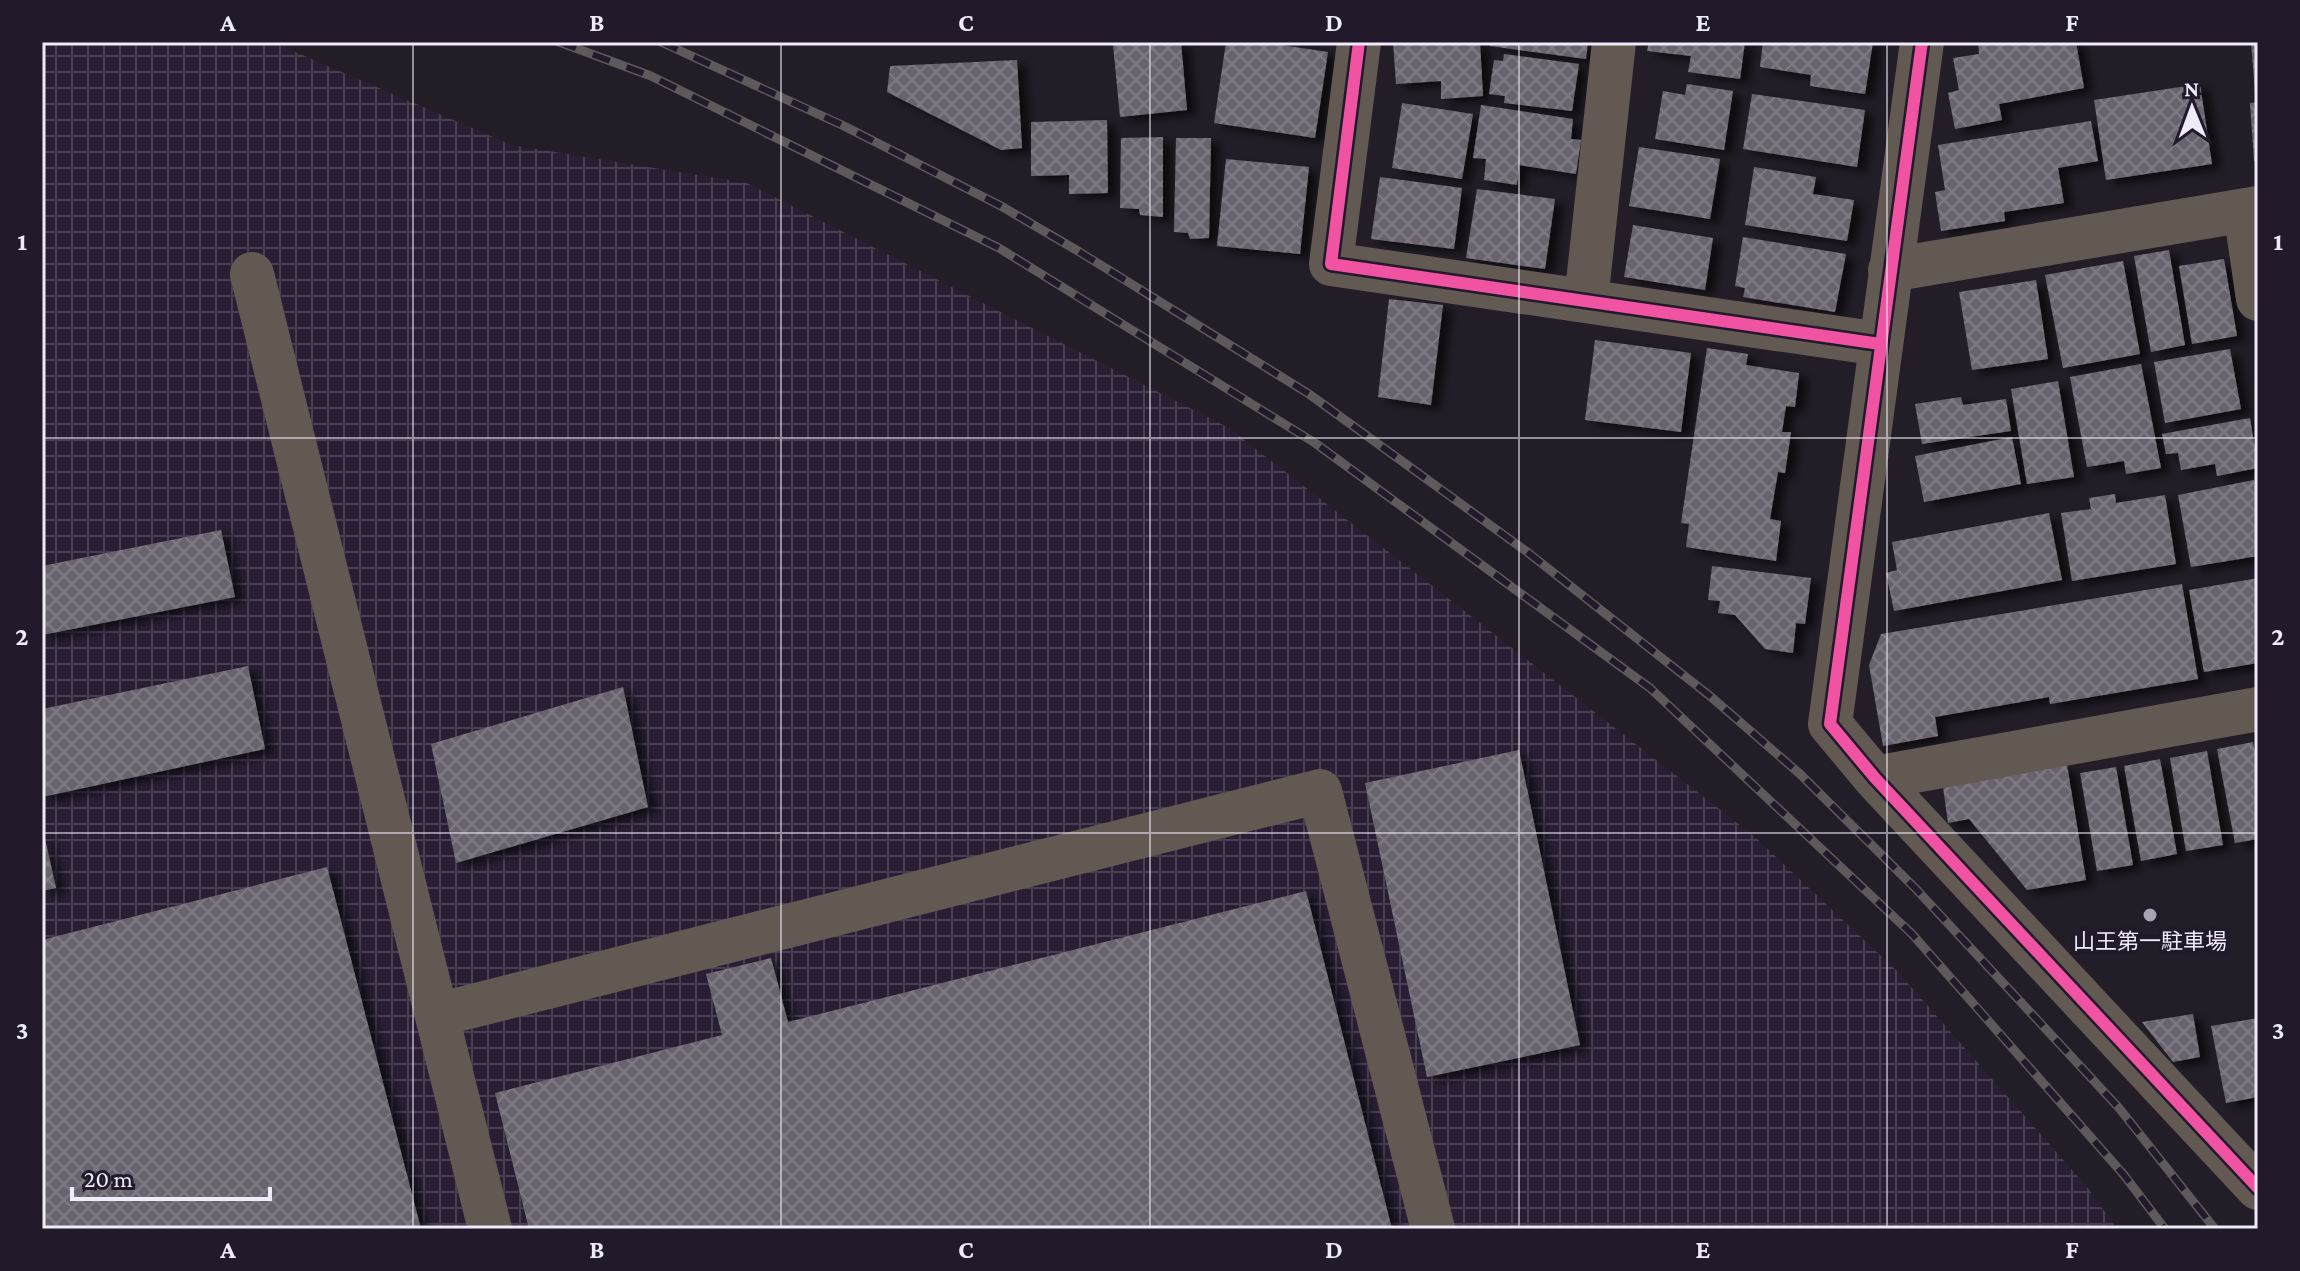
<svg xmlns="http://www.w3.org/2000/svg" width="2300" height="1271" viewBox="0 0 2300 1271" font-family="'Crimson Pro','Noto Sans JP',serif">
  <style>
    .industrial { fill: url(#industrial-grid) }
    .building { fill: url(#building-cross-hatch); filter: url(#shadow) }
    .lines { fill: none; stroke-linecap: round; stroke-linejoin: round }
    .minor { stroke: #635953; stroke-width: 44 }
    .rail-casing { stroke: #60595b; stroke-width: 9 }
    .rail { stroke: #22192b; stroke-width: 6; stroke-dasharray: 18; stroke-linecap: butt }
    .cycleway-casing { stroke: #22192b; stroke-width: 17 }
    .cycleway { stroke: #f153a3; stroke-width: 12 }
    .grid { fill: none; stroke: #f0ebf8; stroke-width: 2; stroke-opacity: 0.55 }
    .poi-dot { fill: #a8a3af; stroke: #22192b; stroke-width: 3 }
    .labels { text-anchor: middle; stroke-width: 8; stroke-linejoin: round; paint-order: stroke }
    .poi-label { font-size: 22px; fill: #f0ebf8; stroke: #22192b }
    .neatline { fill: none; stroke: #f0ebf8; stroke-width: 3 }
    .grid-label { font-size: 26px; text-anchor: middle; font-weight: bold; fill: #f0ebf8 }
  </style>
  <defs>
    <pattern id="industrial-grid" width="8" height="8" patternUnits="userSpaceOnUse" patternTransform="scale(2)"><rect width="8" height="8" fill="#291e34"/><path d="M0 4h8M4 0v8" fill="none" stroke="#483f52"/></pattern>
    <pattern id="building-cross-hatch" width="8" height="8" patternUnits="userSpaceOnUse" patternTransform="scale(2)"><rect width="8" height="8" fill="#69646d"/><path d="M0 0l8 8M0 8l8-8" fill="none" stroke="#7f7a83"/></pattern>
    <filter id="shadow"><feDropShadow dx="9" dy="5" stdDeviation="4" flood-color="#0009"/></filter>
  </defs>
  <rect width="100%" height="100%" fill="#221d27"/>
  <!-- industrial -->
  <path class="industrial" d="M42 42H272L512 145 747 183 1229 428 1754 836 1898 972 2088 1188 2117 1229H42Z"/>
  <!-- building -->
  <path class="building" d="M1139 42H1181L1187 110 1120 117 1113 45Z
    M1226 42H1261L1328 52 1315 138 1214 123Z
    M1393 42H1480L1483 96 1441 99V81L1396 84Z
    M1491 42H1588L1586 59 1490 46Z
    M1649 42H1745L1740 79 1688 72 1691 56 1647 51Z
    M1763 42H1873L1865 94 1810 86 1811 75 1760 67Z
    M1978 42H2076L2084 88 1999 104 2002 120 1955 129 1948 93 1959 90 1953 58 1979 54Z
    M2251 42H2258V92L2255 93Z
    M1504 54 1579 64 1572 111 1504 103 1505 96 1489 94 1494 60 1503 61Z
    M1017 60 1022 148 1001 150 887 92 890 66Z
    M1687 84 1733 91 1724 150 1655 139 1663 91 1685 95Z
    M2200 84 2212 164 2106 180 2094 100Z
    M1752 94 1865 110 1857 167 1743 149Z
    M2258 102V160L2254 161 2250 103Z
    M1402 103 1473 114 1462 179 1392 168Z
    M1481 105 1573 119 1571 139 1581 140 1576 174 1519 165 1517 185 1484 180 1486 159 1473 158Z
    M1107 120 1108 193 1069 194V175L1031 176V122Z
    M2091 121 2098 161 2058 168 2064 203 2004 212 2005 221 1941 231 1935 192 1945 190 1938 145Z
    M1163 137V217L1140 215 1139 209 1120 208 1121 138Z
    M1176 138H1211L1209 238 1190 239 1188 233 1174 232Z
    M1639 147 1720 159 1710 219 1629 206Z
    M1226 159 1309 167 1300 254 1217 246Z
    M1754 167 1816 177 1813 194 1854 200 1847 241 1745 225Z
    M1380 177 1462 188 1454 249 1371 239Z
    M1477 189 1555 199 1545 269 1466 258Z
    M1633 225 1713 238 1705 290 1624 277Z
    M1743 237 1846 254 1835 312 1743 297 1745 288 1735 286Z
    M2169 250 2185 345 2151 352 2134 256Z
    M2224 259 2237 336 2192 344 2179 266Z
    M2123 261 2140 354 2063 368 2045 275Z
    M2036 280 2048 359 1972 370 1959 292Z
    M1389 299 1443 305 1431 405 1378 397Z
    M1595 340 1691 353 1681 432 1585 420Z
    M1707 348 1748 354 1746 365 1799 373 1795 407 1786 406 1782 432H1791L1785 473 1778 472 1770 519 1781 521 1776 561 1686 547 1689 524 1681 523Z
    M2230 349 2241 409 2165 423 2154 362Z
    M2141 364 2161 468 2126 474 2124 461 2087 467 2070 377Z
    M2058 381 2074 477 2027 484 2011 389Z
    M1961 397 1963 405 2006 399 2011 431 1922 444 1915 404Z
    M2250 418 2258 468 2217 476 2215 464 2181 470 2178 453 2166 454 2162 434Z
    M2012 437 2021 484 1924 502 1915 456Z
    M2254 480 2258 500V556L2191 567 2178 495Z
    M2115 494 2116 503 2165 495 2176 564 2072 581 2061 513 2091 509 2089 498Z
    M2049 513 2062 580 1894 611 1886 573 1897 570 1892 542Z
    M221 530 235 597 42 635V566Z
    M1712 566 1811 578 1805 624 1796 623 1793 653 1765 649 1735 615 1718 613 1720 601 1708 600Z
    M2258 578V663L2204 672 2189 590Z
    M2182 584 2198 679 2050 704 2049 697 1935 717 1938 736 1883 746 1869 665 1881 634Z
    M248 666 265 749 42 797V709Z
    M623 687 648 807 456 863 431 744Z
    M2253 742 2258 771V839L2235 843 2217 749Z
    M1519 750 1580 1045 1427 1077 1365 783Z
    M2207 751 2223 845 2186 851 2170 758Z
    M2160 759 2177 854 2141 861 2124 766Z
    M2067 765 2086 880 2027 890 1969 819 1948 823 1943 787Z
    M2116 767 2133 865 2097 871 2080 773Z
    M42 825 56 888 42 891Z
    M327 867 421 1229H42V940Z
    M1306 891 1392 1229H529L495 1093 722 1035 706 974 771 958 788 1022Z
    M2193 1014 2200 1057 2173 1062 2142 1022Z
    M2258 1018V1097L2226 1103 2211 1026Z"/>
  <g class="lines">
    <!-- minor -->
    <path class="minor" d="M1359 42 1331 264 1880 344
      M1922 42 1830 724 1875 778 2258 1188
      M2245 210 2258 299
      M1890 270 2258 208
      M252 274 490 1229
      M1586 301 1614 42
      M1875 778 2258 709
      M437 1015 1320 791 1433 1229"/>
    <defs>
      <path id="rail" d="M559 42 651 76 999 248 1315 443 1650 688 1912 934 2124 1175 2165 1229
        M661 42 844 126 1001 206 1078 251 1309 394 1526 551 1710 696 1800 774 1916 889 2119 1108 2215 1229"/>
    </defs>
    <!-- rail casing -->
    <use href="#rail" class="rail-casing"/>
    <!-- rail -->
    <use href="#rail" class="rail"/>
    <defs>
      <path id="cycleway" d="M1359 42 1331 264 1880 344
        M1922 42 1830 724 1875 778 2258 1188"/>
    </defs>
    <!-- cycleway casing -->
    <use href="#cycleway" class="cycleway-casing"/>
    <!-- cycleway -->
    <use href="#cycleway" class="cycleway"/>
  </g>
  <!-- grid -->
  <path class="grid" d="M413 42V1229M781 42V1229M1150 42V1229M1519 42V1229M1887 42V1229M42 438H2258M42 833H2258"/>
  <!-- markers -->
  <circle class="poi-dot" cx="2150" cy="915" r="8"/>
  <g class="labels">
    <!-- poi labels -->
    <g class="poi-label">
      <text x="2150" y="949">山王第一駐車場</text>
    </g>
  </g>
  <!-- border -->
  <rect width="2300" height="1271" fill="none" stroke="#22192b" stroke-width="88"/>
  <!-- north arrow -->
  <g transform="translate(2192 108) rotate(359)" stroke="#22192b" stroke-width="6" paint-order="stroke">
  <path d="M0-6L14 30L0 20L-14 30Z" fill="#f0ebf8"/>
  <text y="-12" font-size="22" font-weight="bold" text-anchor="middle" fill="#f0ebf8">N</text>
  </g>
  <!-- scale -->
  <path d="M72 1187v12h198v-12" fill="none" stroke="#f0ebf8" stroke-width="4"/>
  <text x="84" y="1187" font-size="24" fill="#f0ebf8" stroke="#22192b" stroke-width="6" paint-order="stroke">20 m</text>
  <rect x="44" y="44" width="2212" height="1183" class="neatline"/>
  <g class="grid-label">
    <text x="228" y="31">A</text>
    <text x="597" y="31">B</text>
    <text x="966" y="31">C</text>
    <text x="1334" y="31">D</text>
    <text x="1703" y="31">E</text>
    <text x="2072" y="31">F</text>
    <text x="22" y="250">1</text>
    <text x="2278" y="250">1</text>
    <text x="22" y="645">2</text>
    <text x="2278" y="645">2</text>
    <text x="22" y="1039">3</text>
    <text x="2278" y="1039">3</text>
    <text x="228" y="1258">A</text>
    <text x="597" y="1258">B</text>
    <text x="966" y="1258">C</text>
    <text x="1334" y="1258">D</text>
    <text x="1703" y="1258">E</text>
    <text x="2072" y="1258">F</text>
  </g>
</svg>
